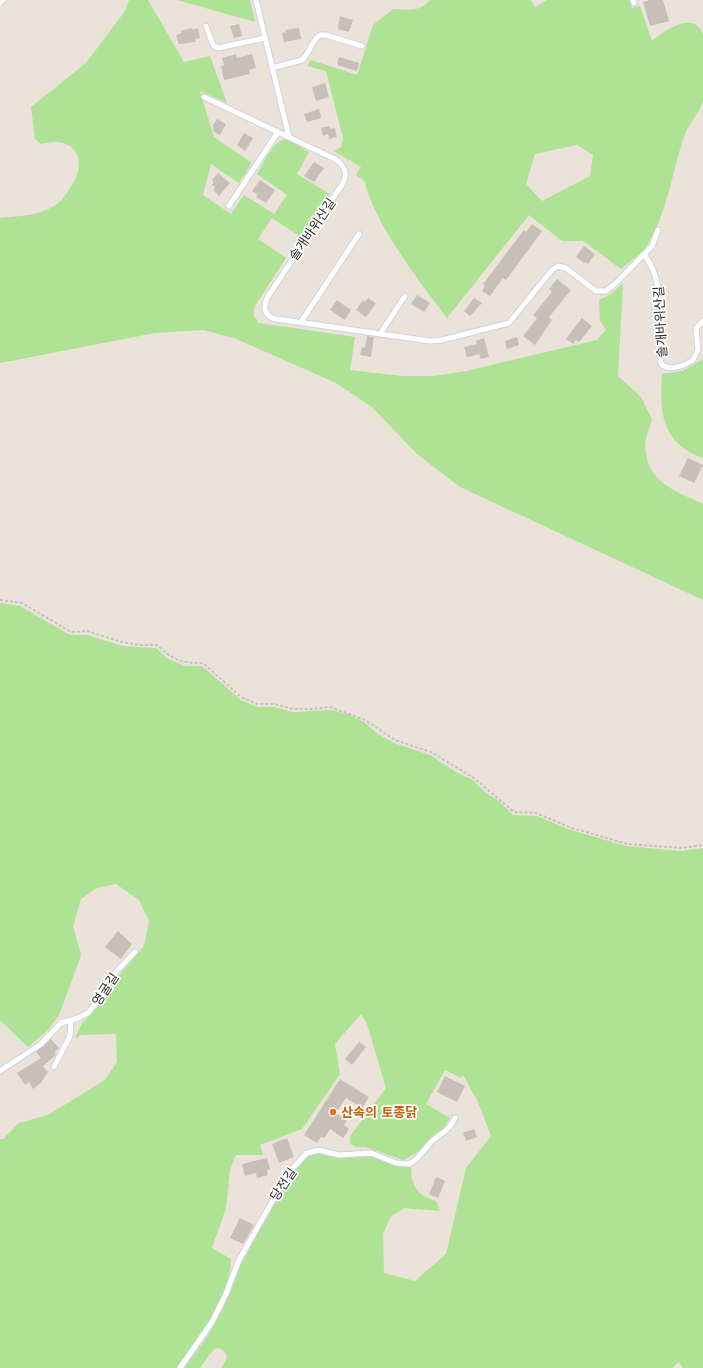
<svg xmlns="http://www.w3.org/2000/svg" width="703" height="1368" viewBox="0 0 703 1368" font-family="'DejaVu Sans','Noto Sans KR',sans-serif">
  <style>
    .green { fill: #aee294; fill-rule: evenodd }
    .building { fill: #c6c0b9 }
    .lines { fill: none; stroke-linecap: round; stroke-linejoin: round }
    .lane-casing { stroke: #ced2e1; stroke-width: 7 }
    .path { stroke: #c3c3c3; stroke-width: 2; stroke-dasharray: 3 2; stroke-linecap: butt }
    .lane { stroke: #fff; stroke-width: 5 }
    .food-dot { fill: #e8710a; stroke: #fff; stroke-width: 1.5 }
    .labels { text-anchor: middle; stroke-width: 3.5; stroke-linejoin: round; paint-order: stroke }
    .street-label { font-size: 13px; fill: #282828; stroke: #fff }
    .food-label { font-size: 13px; font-weight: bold; fill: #c56008; stroke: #fff; text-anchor: start }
  </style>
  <rect width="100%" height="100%" fill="#ebe3d9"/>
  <!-- green -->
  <path class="green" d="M129 0H148L184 62 210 56 227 103 200 91 214 137 252 163 239 183 211 164 203 195 231 214 244 195 274 214 287 195 257 174C264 163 273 140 287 139L309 152 297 174 330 194 301 237 272 218 258 239 286 258 255 306 253 315 259 323 355 337 350 370 402 376H434L466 371 597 340 606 330 600 321 599 300 611 294 623 283 618 376 641 397 652 419C650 427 645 438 645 446 647 484 675 490 703 504V600L460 487 417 454 372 407 336 383 234 338 203 330 155 333 0 363V218C18 216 38 216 54 206 61 202 66 195 70 188 82 171 85 147 59 142 54 141 46 144 41 144L35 139 31 107 86 63 125 11Z
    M177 0H250L255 22Z
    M430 0H531L535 7 547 0H630L632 8 640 6 652 41C664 31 695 9 703 35V102C698 114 690 122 685 134 672 170 668 211 648 244 642 254 630 261 621 269L583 241H562L529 215 447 318C422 286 373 221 365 182L356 175 361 167 334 151 341 147 343 138 326 71 307 66 311 60 357 75 373 25 393 9C408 10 420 12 430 0ZM577 145 593 155 590 176 542 201 526 184 535 154Z
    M703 359V458C662 444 659 412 662 374L683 371Z
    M0 603 20 606 70 635H87L123 646 156 648 168 659 185 666H202L241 700 257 707H274L293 712 331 710 348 714 364 722 378 734 394 743 430 755 456 772 473 780 484 791 500 802 513 815 537 816 568 829 626 846 682 851 703 848V1368H683L679 1362 672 1368H221L227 1358 226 1353 219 1348 214 1349 200 1368H184L205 1340 220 1314 233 1286 241 1264 284 1186 292 1172 308 1155 319 1153 346 1158 369 1155 399 1167H411C411 1187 418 1196 436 1201L440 1211 405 1208 391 1216 383 1234 384 1273 415 1281 446 1254 466 1168 491 1136 478 1102 463 1075 461 1078 445 1070 426 1104 450 1118C441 1134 420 1153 403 1160L365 1147H355L350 1143V1136L386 1088 367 1024 361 1014 335 1044 340 1074 302 1129 260 1145 263 1155H236L230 1170 226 1208 212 1248 231 1259C229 1300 201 1336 177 1368H0V1139H3L19 1123 48 1115 105 1080 117 1062 116 1034 81 1035 75 1038 82 1023 93 1012 114 981 144 946 149 921 139 900 116 884 97 888 81 899 73 926 81 955 72 980 59 1015 47 1031 28 1047 0 1020Z"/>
  <!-- building -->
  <path class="building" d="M650 0H663L669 21 650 26 643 2Z
    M340 16 353 20 349 32 338 29Z
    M239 24 242 36 234 38 230 26Z
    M192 28 193 30 198 28 200 38 195 39 196 42 179 44 176 35 182 33 181 31Z
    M299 28 301 39 284 42 282 33 286 32 285 30Z
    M236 54 237 58 252 54 256 68 249 70 250 74 224 80 221 66 224 65 222 58Z
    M339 57 359 63 357 71 337 65Z
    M325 83 329 97 316 101 312 87Z
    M319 109 321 118 307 122 304 114Z
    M217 119 226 124 220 135 214 132 213 125Z
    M329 126 330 129 335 128 337 137 329 139 328 134 323 136 321 128Z
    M244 133 253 138 245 151 237 145Z
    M314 162 324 168 314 182 304 176Z
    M218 173 230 183 219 196 213 190 215 187 212 185 214 182 212 180Z
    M260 180 275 190 266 203 256 197 258 195 252 191Z
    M532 224 542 231 506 280 503 278 490 296 482 291 485 286 483 284 524 230 526 232Z
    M584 246 595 254 588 264 586 262 584 263 576 257Z
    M557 279 571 290 549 317 552 320 535 345 523 336 537 318 533 315 552 292 549 289Z
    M417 295 430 303 424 312 411 304Z
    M368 298 376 303 366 317 356 310 363 300 365 302Z
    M474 298 482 303 470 316 464 311Z
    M337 300 351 310 345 320 330 310Z
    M582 318 592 326 579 342 576 340 573 344 566 339Z
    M367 336 374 337 371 357 360 355 362 347 365 348Z
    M517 337 519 345 507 349 505 341Z
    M484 338 489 357 481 359 479 354 467 357 464 347 477 344 476 341Z
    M688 458 703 465 694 483 679 476Z
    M118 931 132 944 121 959 105 947Z
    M51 1039 59 1048 55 1052 56 1055 43 1066 48 1072 41 1083 33 1089 29 1082 25 1085 17 1073 41 1058 36 1052Z
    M359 1042 366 1047 352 1065 345 1059Z
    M445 1076 465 1086 457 1102 437 1092Z
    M340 1079 369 1097 362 1108 346 1098 336 1113 347 1120 344 1125 349 1129 343 1138 330 1129 324 1138 321 1137 317 1143 304 1135Z
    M474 1129 477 1137 466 1141 463 1133Z
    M287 1138 294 1157 279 1163 272 1144Z
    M267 1158 270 1169 267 1170 268 1175 257 1178 256 1173 245 1176 242 1164Z
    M436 1177 445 1181 438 1198 429 1194Z
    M240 1218 254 1225 243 1244 230 1238Z"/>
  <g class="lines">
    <defs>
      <path id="lane" d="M256 0 289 137
        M633 0 634 3
        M0 3 3 0
        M206 26 213 45 218 48 265 38
        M272 68 302 60C310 53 311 41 320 35H326L362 46
        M204 97 335 159C343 165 349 172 343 183L267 298C263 308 264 316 276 319L430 341 442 340 509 323 552 270 558 266 566 268 596 291H606L616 283 652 246 658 230
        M229 206 278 132
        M644 254C664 282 659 306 659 338 659 347 658 357 662 365 672 372 685 365 693 360L698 350 696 328 703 321
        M301 322 359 234
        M380 334 405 296
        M54 1067 70 1036 71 1020
        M0 1071 41 1044 61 1023 78 1018 88 1013 100 998 111 977 135 952
        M180 1368 212 1322 226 1294 239 1260 282 1184 291 1170 307 1153 319 1150 339 1155 371 1153 396 1163 409 1164C419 1160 423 1150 431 1142 441 1132 448 1133 455 1118"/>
    </defs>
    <!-- lane casing -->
    <use href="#lane" class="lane-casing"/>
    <!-- path -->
    <path class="path" d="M0 600 22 603 71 632 87 631 122 642 139 645H157C173 660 181 663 203 663L241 697 257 704H274L293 709H312L330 707 365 720 395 740 431 752 474 778 514 812 536 813 569 827 627 844 682 848 703 845"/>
    <!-- lane -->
    <use href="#lane" class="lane"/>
  </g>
  <!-- markers -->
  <circle class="food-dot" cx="333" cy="1112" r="4"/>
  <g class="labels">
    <!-- street labels -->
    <g class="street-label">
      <text transform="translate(312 229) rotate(-56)" y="5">솔개바위산길</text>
      <text transform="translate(660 322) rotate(-93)" y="5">솔개바위산길</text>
      <text transform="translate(105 989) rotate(-56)" y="5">영굴길</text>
      <text transform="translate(283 1184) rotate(-56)" y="5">당전길</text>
    </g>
    <!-- food labels -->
    <g class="food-label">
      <text x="341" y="1117">산속의 토종닭</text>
    </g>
  </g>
</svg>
